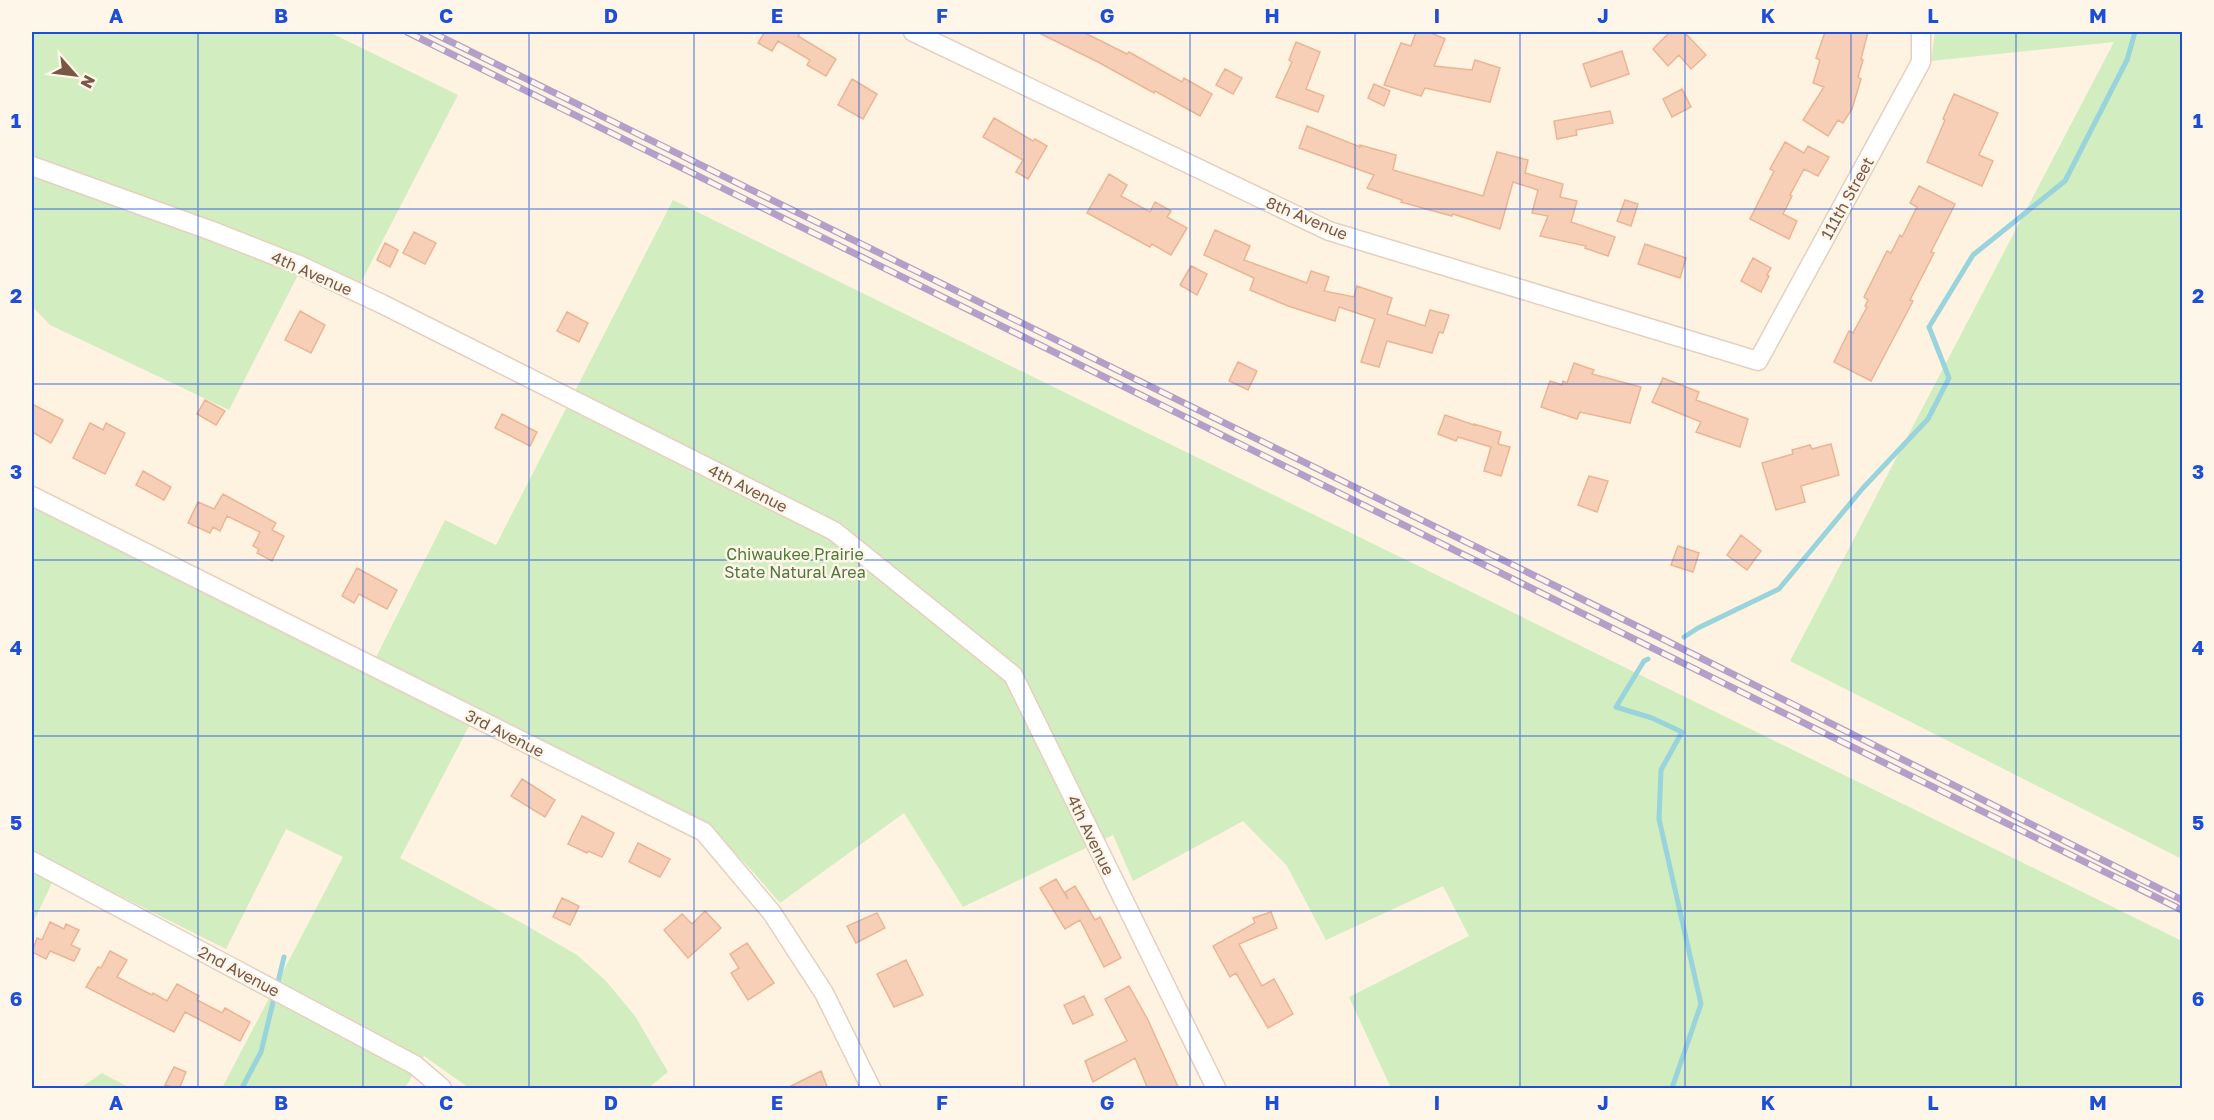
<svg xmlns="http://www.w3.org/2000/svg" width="2214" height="1120" viewBox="0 0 2214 1120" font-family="'Golos Text',sans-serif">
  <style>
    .green { fill: #d2edbf }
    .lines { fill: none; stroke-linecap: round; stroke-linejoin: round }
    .stream { stroke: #99d3dc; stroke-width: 5 }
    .building { fill: #f6cfb6; stroke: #eab595; stroke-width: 1.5 }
    .street-casing { stroke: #e5d0bf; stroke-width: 21 }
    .street { stroke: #fff; stroke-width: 18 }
    .rail-casing { stroke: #b59fc9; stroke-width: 7 }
    .rail { stroke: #fff6ea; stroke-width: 4.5; stroke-dasharray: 14; stroke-linecap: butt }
    .grid { fill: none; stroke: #1d4ed8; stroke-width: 1.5; stroke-opacity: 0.55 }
    .labels { text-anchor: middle; stroke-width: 5; stroke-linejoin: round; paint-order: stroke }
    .street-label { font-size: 16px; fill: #785746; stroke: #fff6ea }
    .park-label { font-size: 16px; fill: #4d7a3a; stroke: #fff6ea }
    .neatline { fill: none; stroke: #1d4ed8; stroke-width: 2 }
    .grid-label { font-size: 20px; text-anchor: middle; font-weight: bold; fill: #1d4ed8 }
  </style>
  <rect width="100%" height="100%" fill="#fef3e1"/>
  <!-- green -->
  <path class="green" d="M32 32H329L458 95 359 286 305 261 229 410 50 325 32 306Z
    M1935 32H2182V859L1790 661 2114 42 1931 61Z
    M673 200 2182 941V1088H1391L1349 997 1469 936 1443 886 1326 940 1287 866 1243 821 1133 881 1113 835 963 907 904 813 780 903 755 874 732 850 688 816 601 769 478 709 400 858 522 923 577 955 606 981 635 1016 668 1072 648 1088H469L424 1056 405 1088H222L343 857 286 829 226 949 60 866 32 925V506L368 673 445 520 496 545Z
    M102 1073 130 1088H80Z"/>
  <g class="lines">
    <!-- stream -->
    <path class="stream" d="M1684 637 1698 628 1779 589 1863 488 1928 419 1949 378 1929 327 1973 255 2065 181 2127 60 2135 32
      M1648 659 1644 661 1616 707 1652 718 1682 732 1661 770 1659 819 1701 1004 1672 1088
      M242 1088 261 1052 284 957"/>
  </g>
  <!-- building -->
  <path class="building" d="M761 32H801L798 36 836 59 826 76 807 65 810 60 778 41 772 51 758 43 764 33Z
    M1037 32H1083L1127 54 1129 52 1182 82 1184 78 1212 94 1200 116 1155 91 1154 93 1098 62Z
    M1416 32H1429L1445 39 1434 66 1472 70 1475 60 1500 68 1490 102 1425 88 1421 96 1384 85 1401 43 1411 46Z
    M1670 32H1684L1706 55 1691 69 1679 55 1668 66 1653 49Z
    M1825 32H1868L1861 59 1863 60 1858 77 1861 79 1852 109 1843 123 1838 120 1828 136 1803 120 1824 87 1813 83 1820 60 1816 58Z
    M1296 42 1320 52 1306 89 1324 96 1318 112 1276 97 1292 62 1289 60Z
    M1622 51 1629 74 1591 87 1583 64Z
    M1225 69 1242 78 1233 94 1216 85Z
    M852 79 877 94 863 119 838 105Z
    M1374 84 1390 91 1384 106 1368 98Z
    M1682 89 1691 107 1672 117 1663 99Z
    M1954 94 1998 113 1979 155 1993 161 1982 186 1927 162 1945 120 1943 119Z
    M1610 111 1613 123 1576 130 1577 135 1557 139 1554 121Z
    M994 118 1033 141 1035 139 1047 146 1028 179 1016 172 1023 160 983 137Z
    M1307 126 1360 147V145L1396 155 1393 170 1483 196 1497 152 1528 160 1525 173 1563 184 1560 197 1577 201 1571 222 1615 237 1608 256 1585 248 1586 246 1540 236 1548 216 1532 213 1538 190 1513 182 1500 229 1453 214 1452 216 1401 202 1402 200 1367 188 1374 175 1299 148Z
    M1785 142 1804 153 1808 146 1829 157 1818 176 1804 169 1790 195 1792 196 1783 214 1797 221 1789 239 1750 219 1774 171 1770 169Z
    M1109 174 1127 185 1121 196 1150 212 1155 202 1171 211 1167 217 1187 228 1171 255 1152 244 1150 247 1087 213Z
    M1919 186 1955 204 1931 252 1934 253 1910 300 1913 301 1871 381 1834 362 1849 331 1853 333 1867 307 1865 306 1868 300 1864 297 1887 251 1891 253 1900 235 1902 237 1917 207 1910 203Z
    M1625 200 1638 204 1631 226 1617 221Z
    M1215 230 1250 246 1244 260 1307 283 1311 271 1329 277 1324 291 1354 297 1357 286 1392 298 1387 314 1425 326 1430 310 1449 315 1443 333 1439 332 1432 353 1387 341 1379 367 1361 362 1375 319 1339 307 1335 321 1288 306 1250 290 1254 278 1204 255Z
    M414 232 436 243 425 264 403 253Z
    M385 243 398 250 390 267 377 260Z
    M1645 244 1686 258 1680 278 1638 264Z
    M1753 258 1771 268 1767 275 1769 276 1761 292 1741 281Z
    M1191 266 1207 274 1197 295 1180 285Z
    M300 311 325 325 311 353 285 340Z
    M567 312 588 323 579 342 557 331Z
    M1238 362 1257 371 1248 390 1229 381Z
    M1574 363 1594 370 1592 374 1641 387 1630 423 1580 412 1577 419 1541 407 1550 381 1562 385 1563 381 1567 383Z
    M1663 378 1699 392 1696 400 1748 419 1740 447 1696 432 1701 422 1652 402Z
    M205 400 225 411 216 425 197 414Z
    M32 404 63 420 51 443 32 432Z
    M502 414 537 432 530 446 495 428Z
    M1445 415 1474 425V424L1501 432 1498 444 1510 447 1501 476 1484 471 1491 447 1458 437 1456 441 1438 434Z
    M90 423 103 430 106 423 125 433 105 474 73 458Z
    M1831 444 1839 475 1801 486 1805 502 1776 510 1762 463 1793 454 1792 450 1810 445 1812 449Z
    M143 471 171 487 164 500 136 485Z
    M1589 476 1608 481 1597 512 1578 505Z
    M223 494 276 523 272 530 284 536 272 561 257 553 259 549 253 546 260 532 227 516 220 531 213 527 210 533 188 523 198 502 214 509Z
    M1741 535 1761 551 1747 570 1727 555Z
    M1678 546 1699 553 1693 572 1671 565Z
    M357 568 397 590 387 609 359 594 354 603 342 596Z
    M522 779 555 800 545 817 511 796Z
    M582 816 614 833 602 857 588 851 587 853 568 844Z
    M638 843 670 859 660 877 629 862Z
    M1056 879 1068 899 1065 892 1075 886 1095 920 1100 917 1121 958 1104 967 1080 920 1065 929 1040 888Z
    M562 898 579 906 570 925 553 917Z
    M705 911 721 928 688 958 664 930 682 914 692 924Z
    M1271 912 1277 928 1239 944 1262 986 1274 979 1293 1014 1268 1028 1236 973 1230 977 1213 946 1255 923 1253 918Z
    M877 913 885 928 856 943 847 926Z
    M50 922 64 929 66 924 79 930 71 945 80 949 74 961 50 951 46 959 32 952 37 938 42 940Z
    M747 943 774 983 748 1000 731 973 739 968 730 954Z
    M110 951 127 960 117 977 152 995 153 993 167 1001 177 984 199 996 197 1000 222 1013 225 1008 250 1022 240 1041 185 1012 174 1032 86 987 98 967 101 968Z
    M906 960 923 995 894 1007 877 974Z
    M1129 986 1148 1020 1179 1089H1148L1135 1058 1093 1082 1085 1061 1127 1041 1105 999Z
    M1084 996 1093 1015 1073 1024 1064 1005Z
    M174 1067 186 1072 179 1089 165 1085Z
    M821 1071 828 1089H785Z"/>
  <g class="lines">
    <defs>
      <path id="street" d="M913 32 1329 231 1758 361 1921 62V32
        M32 166 212 231 299 265 382 304 834 531 1013 675 1216 1088
        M32 496 704 832 772 913 824 993 871 1088
        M32 861 415 1065 442 1088"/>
    </defs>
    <!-- street casing -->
    <use href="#street" class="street-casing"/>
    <!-- street -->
    <use href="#street" class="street"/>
    <defs>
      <path id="rail" d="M407 32 2182 910
        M431 32 1657 636 2182 900"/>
    </defs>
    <!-- rail casing -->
    <use href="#rail" class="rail-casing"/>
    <!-- rail -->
    <use href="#rail" class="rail"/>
  </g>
  <!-- grid -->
  <path class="grid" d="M198 32V1088M363 32V1088M529 32V1088M694 32V1088M859 32V1088M1024 32V1088M1190 32V1088M1355 32V1088M1520 32V1088M1685 32V1088M1851 32V1088M2016 32V1088M32 209H2182M32 384H2182M32 560H2182M32 736H2182M32 911H2182"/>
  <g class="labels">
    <!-- street labels -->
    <g class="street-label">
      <text transform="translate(1847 198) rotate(-61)" y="6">111th Street</text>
      <text transform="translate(1307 218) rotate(23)" y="6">8th Avenue</text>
      <text transform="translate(312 273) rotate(24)" y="6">4th Avenue</text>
      <text transform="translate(748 488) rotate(27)" y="6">4th Avenue</text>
      <text transform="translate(505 733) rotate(27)" y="6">3rd Avenue</text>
      <text transform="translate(1091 835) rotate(64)" y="6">4th Avenue</text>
      <text transform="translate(239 971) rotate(28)" y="6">2nd Avenue</text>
    </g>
    <!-- park labels -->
    <g class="park-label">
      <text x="795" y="560">Chiwaukee Prairie<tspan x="795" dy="18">State Natural Area</tspan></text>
    </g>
  </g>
  <!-- border -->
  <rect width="2214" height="1120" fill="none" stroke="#fff6ea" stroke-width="66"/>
  <!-- north arrow -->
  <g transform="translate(75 75) rotate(118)" stroke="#fff6ea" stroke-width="4.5" paint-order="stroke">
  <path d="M0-4.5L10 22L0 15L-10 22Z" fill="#785746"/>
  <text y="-9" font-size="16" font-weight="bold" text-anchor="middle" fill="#785746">N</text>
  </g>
  <rect x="33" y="33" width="2148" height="1054" class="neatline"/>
  <g class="grid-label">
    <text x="116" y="23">A</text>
    <text x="281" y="23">B</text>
    <text x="446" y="23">C</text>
    <text x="611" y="23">D</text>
    <text x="777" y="23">E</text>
    <text x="942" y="23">F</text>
    <text x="1107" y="23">G</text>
    <text x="1272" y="23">H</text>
    <text x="1437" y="23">I</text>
    <text x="1603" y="23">J</text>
    <text x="1768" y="23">K</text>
    <text x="1933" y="23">L</text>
    <text x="2098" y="23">M</text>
    <text x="16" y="128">1</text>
    <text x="2198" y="128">1</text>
    <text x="16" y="303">2</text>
    <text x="2198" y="303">2</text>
    <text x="16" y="479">3</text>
    <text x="2198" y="479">3</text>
    <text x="16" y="655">4</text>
    <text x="2198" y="655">4</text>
    <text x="16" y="830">5</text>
    <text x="2198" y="830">5</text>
    <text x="16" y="1006">6</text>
    <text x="2198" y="1006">6</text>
    <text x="116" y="1110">A</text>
    <text x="281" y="1110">B</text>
    <text x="446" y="1110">C</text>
    <text x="611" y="1110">D</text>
    <text x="777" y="1110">E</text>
    <text x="942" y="1110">F</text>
    <text x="1107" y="1110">G</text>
    <text x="1272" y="1110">H</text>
    <text x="1437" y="1110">I</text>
    <text x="1603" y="1110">J</text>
    <text x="1768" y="1110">K</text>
    <text x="1933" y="1110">L</text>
    <text x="2098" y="1110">M</text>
  </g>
</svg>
